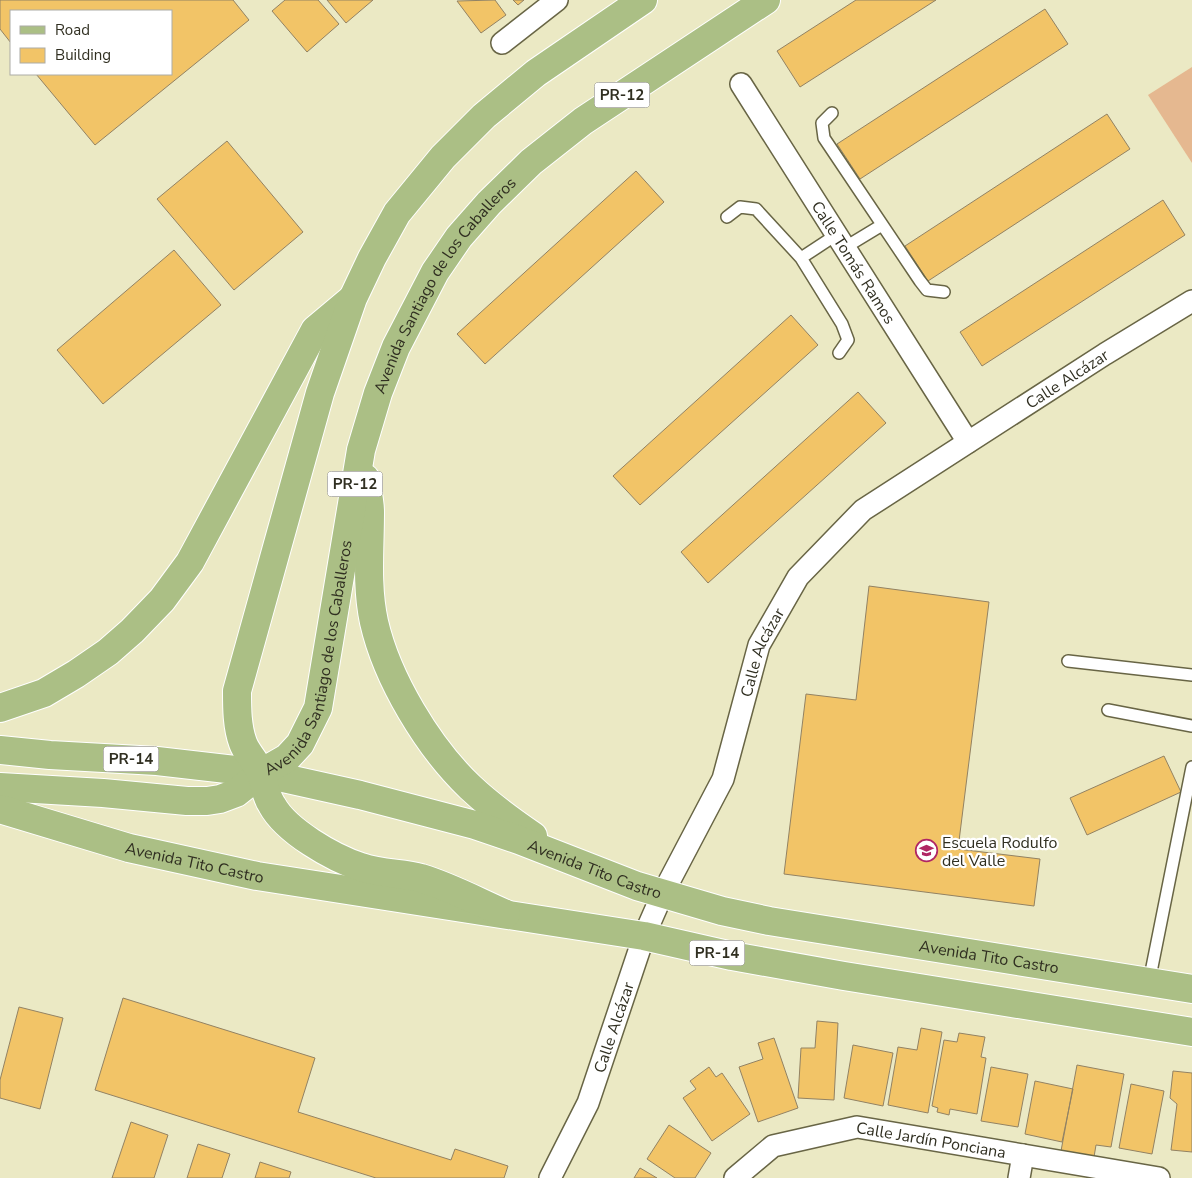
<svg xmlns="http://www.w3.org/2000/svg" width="1192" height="1178" viewBox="0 0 1192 1178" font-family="'Nunito Sans',sans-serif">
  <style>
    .garden { fill: #e5b890 }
    .building { fill: #f2c467; stroke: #928263 }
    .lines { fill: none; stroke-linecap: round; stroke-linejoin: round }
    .lane-casing { stroke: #686545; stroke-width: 14 }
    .street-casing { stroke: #686545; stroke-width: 24 }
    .primary-casing { stroke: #fff; stroke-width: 30 }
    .lane { stroke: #fff; stroke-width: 11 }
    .street { stroke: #fff; stroke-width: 21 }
    .primary { stroke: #abbf85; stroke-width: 28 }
    .labels { text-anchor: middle; stroke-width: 4.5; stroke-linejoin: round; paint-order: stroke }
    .shield { fill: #fff; stroke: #6e6d64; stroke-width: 1 }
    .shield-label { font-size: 15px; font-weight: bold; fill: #302f21 }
    .street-label { font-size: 16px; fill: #302f21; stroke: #fff }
    .poi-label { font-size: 16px; fill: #302f21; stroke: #fff; text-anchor: start }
  </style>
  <rect width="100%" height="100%" fill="#ebe9c4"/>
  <!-- garden -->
  <path class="garden" d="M1192 67V163L1148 95Z"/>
  <!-- building -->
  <path class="building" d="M0 0H233L249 20 95 145 36 74H171V11H11V43L0 29Z
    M285 0H318L339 24 307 52 272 11Z
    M327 0H373L346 23Z
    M495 0 506 15 481 33 457 1Z
    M513 0H524L518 5Z
    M856 0H936L800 87 777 51Z
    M1045 9 1068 44 860 179 837 144Z
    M1107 114 1130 149 928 281 905 246Z
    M227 141 303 232 234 290 157 199Z
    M636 171 664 202 485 364 457 334Z
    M1163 200 1185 235 982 366 960 332Z
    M174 250 221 305 103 404 57 350Z
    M791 315 818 345 640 505 613 476Z
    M858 392 886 423 708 583 681 552Z
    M869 586 989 602 958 849 1040 859 1034 906 784 874 806 694 856 700Z
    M1164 756 1181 792 1087 835 1070 798Z
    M123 998 315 1058 298 1112 451 1160 455 1149 508 1166 504 1178H376L95 1090Z
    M19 1007 63 1018 40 1109 0 1098V1080Z
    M817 1021 838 1023 834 1100 798 1098 801 1048H815Z
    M921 1028 942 1032 928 1113 888 1105 898 1047 917 1050Z
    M959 1033 985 1037 981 1057 986 1058 977 1114 950 1109 949 1115 937 1112 938 1108 932 1106 944 1040 957 1042Z
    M774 1038 798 1108 758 1122 739 1067 763 1059 758 1043Z
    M853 1045 893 1053 883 1106 844 1098Z
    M1077 1065 1124 1074 1111 1147 1096 1145 1094 1157 1061 1151Z
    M709 1067 716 1077 722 1073 750 1114 712 1141 683 1098 696 1089 690 1081Z
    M991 1067 1028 1074 1018 1127 981 1121Z
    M1173 1071 1192 1073V1152L1171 1150 1177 1104 1170 1098Z
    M1035 1081 1073 1089 1062 1142 1025 1134Z
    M1131 1084 1164 1091 1152 1154 1119 1148Z
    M131 1122 168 1135 154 1178H112Z
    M669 1125 711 1153 695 1178H675L647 1159Z
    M198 1144 230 1154 222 1178H187Z
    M260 1162 291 1172 289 1178H255Z
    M640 1168 657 1178H634Z"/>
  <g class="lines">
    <defs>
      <path id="lane" d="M832 113 822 123 824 138 920 281 927 290 944 292
        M727 217 740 207 756 209 801 258
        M836 235 801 258 842 324 848 340 839 353
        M844 248 882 225
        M1068 661 1192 675
        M1108 710 1192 726
        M1149 982 1192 767"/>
      <g id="street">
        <path d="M502 43 557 0"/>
        <path id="s1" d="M741 84 968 442"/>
        <path id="s2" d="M550 1178 588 1103 644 936 662 895 723 779 759 645 798 577 863 510 1105 354 1192 301"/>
        <path id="s3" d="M735 1178 773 1146 857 1127 1159 1178"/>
        <path d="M1019 1178 1023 1155"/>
      </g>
      <g id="primary">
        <path d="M365 478C367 489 370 501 370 512 370 549 366 585 374 622 387 679 428 747 470 787 489 805 511 821 533 836"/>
        <path d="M0 708 44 693 76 674 108 652 132 631 162 600 190 562 315 330 352 299"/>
        <path id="s4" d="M0 750 50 755 157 761 261 773 360 795 475 825 519 840 637 886 722 911 769 921 1192 989"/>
        <path id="s5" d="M0 787 103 793 187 801H207L220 799 236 793 261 773 287 758 300 744 318 708 361 450 378 393 396 347 435 272 459 237 489 203 531 162 583 121 766 0"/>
        <path id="s6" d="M0 809 129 848 257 876 644 936 732 956 844 976 1192 1032"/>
        <path d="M506 914C478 902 451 887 421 878 402 873 381 874 361 867 333 858 286 831 272 805 265 795 265 784 261 773 257 763 247 754 243 743 237 727 237 708 237 691L320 393 353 298 372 258 397 213 443 157 484 116 536 73 643 0"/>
      </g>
    </defs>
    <!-- lane casing -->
    <use href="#lane" class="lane-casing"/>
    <!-- street casing -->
    <use href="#street" class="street-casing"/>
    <!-- primary casing -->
    <use href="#primary" class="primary-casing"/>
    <!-- lane -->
    <use href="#lane" class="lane"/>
    <!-- street -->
    <use href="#street" class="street"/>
    <!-- primary -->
    <use href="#primary" class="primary"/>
  </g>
  <!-- icons -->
  <defs>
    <symbol id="school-ring" viewBox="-11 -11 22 22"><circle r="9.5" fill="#fff" stroke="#b02664" stroke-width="1.5"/><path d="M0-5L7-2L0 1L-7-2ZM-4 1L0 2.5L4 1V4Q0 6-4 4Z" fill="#b02664"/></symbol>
  </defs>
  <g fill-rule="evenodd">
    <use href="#school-ring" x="914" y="838" width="25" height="25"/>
  </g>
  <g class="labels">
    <!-- shield labels -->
    <g class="shield">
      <rect x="594.5" y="82.5" width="55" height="25" rx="4"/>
      <rect x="327.5" y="471.5" width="55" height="25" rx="4"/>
      <rect x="103.5" y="746.5" width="55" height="25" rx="4"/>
      <rect x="689.5" y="940.5" width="55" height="25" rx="4"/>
    </g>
    <g class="shield-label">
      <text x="622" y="100">PR-12</text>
      <text x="355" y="489">PR-12</text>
      <text x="131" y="764">PR-14</text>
      <text x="717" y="958">PR-14</text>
    </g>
    <!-- street labels -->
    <g class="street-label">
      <text dy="6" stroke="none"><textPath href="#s1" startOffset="211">Calle Tomás Ramos</textPath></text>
      <text dy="6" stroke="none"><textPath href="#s5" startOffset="808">Avenida Santiago de los Caballeros</textPath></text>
      <text dy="6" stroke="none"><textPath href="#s2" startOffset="989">Calle Alcázar</textPath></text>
      <text dy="6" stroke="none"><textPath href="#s5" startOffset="402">Avenida Santiago de los Caballeros</textPath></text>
      <text dy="6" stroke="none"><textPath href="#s2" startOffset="569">Calle Alcázar</textPath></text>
      <text dy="6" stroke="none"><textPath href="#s6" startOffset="202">Avenida Tito Castro</textPath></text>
      <text dy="6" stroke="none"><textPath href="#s4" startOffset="610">Avenida Tito Castro</textPath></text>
      <text dy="6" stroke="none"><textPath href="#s4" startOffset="1015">Avenida Tito Castro</textPath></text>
      <text dy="6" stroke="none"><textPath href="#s2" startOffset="164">Calle Alcázar</textPath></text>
      <text dy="6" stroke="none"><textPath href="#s3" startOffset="211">Calle Jardín Ponciana</textPath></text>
    </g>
    <!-- poi labels -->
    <g class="poi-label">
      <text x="942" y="848">Escuela Rodulfo<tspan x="942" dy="18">del Valle</tspan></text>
    </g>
  </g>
  <!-- legend -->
  <rect x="10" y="10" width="162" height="65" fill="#ffffff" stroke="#acaca6"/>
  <rect x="20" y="26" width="25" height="8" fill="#abbf85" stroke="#acaca6"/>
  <text x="55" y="35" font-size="15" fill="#302f21">Road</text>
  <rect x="20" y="48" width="25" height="15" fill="#f2c467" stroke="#acaca6"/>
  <text x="55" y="60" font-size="15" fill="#302f21">Building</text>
</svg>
